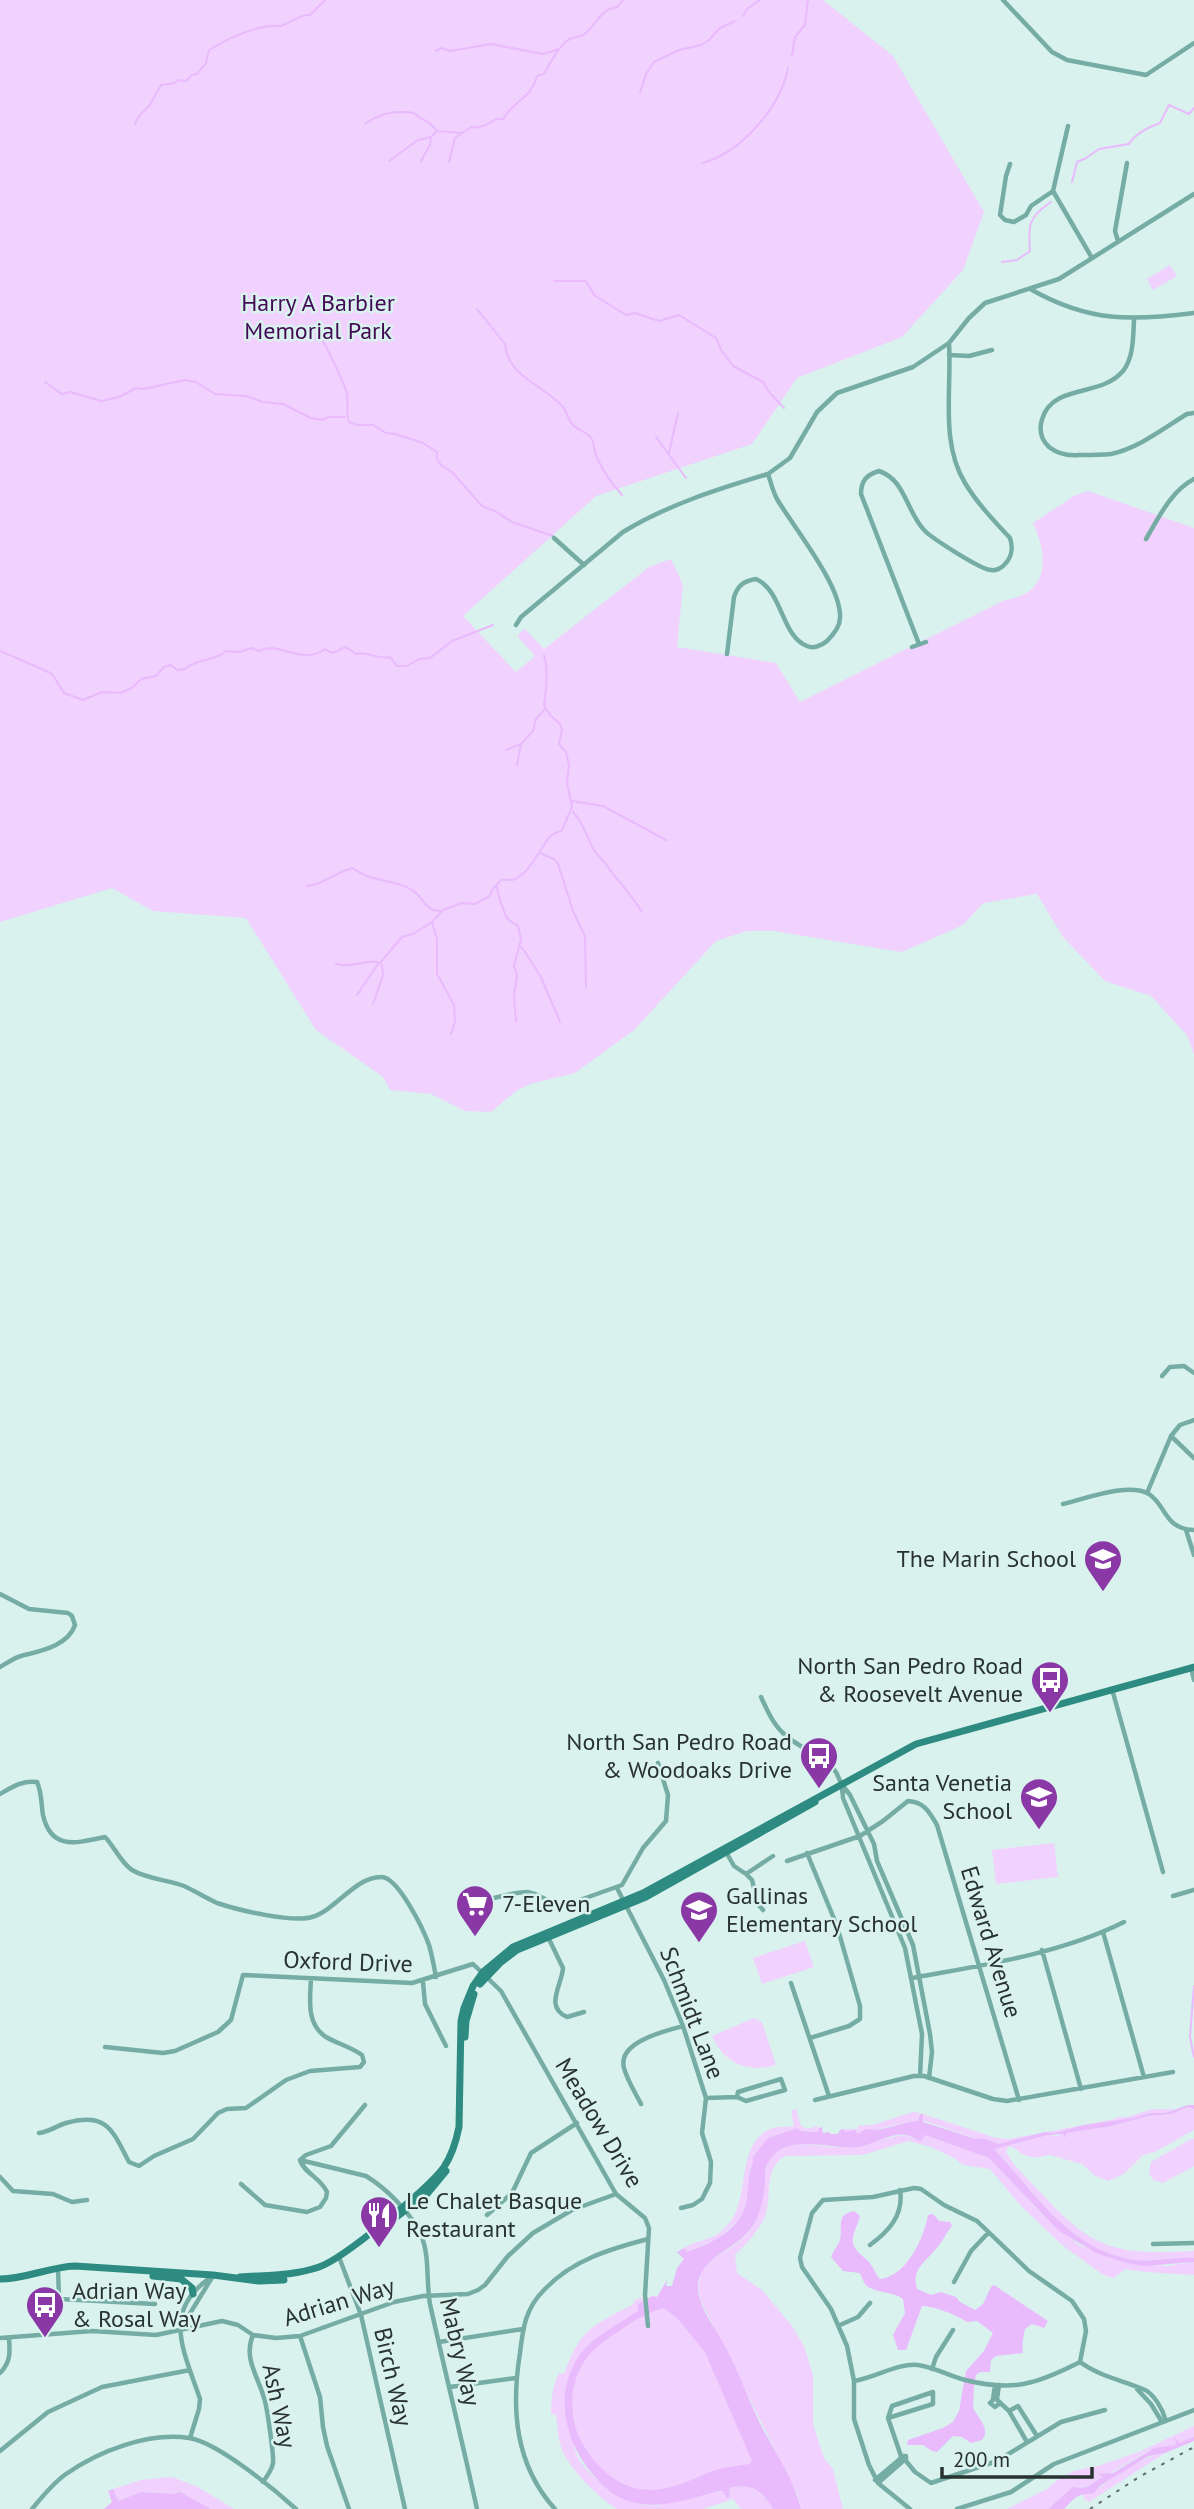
<svg xmlns="http://www.w3.org/2000/svg" width="1194" height="2509" viewBox="0 0 1194 2509" font-family="'PT Sans',sans-serif">
  <style>
    .green { fill: #f1d1fe; fill-rule: evenodd }
    .water { fill: #e9bafc; fill-rule: evenodd }
    .lines { fill: none; stroke-linecap: round; stroke-linejoin: round }
    .stream { stroke: #e9bafc; stroke-width: 2 }
    .street { stroke: #75aca4; stroke-width: 4.5 }
    .secondary { stroke: #2d8b82; stroke-width: 7 }
    .rail { stroke: #5d6b69; stroke-width: 2; stroke-dasharray: 3.5 7; stroke-linecap: butt }
    .labels { text-anchor: middle; stroke-width: 5; stroke-linejoin: round; paint-order: stroke }
    .park-label { font-size: 24px; fill: #420954; stroke: #d9f2ee }
    .poi-label { font-size: 24px; fill: #283230; stroke: #d9f2ee; text-anchor: end }
    .street-label { font-size: 24px; fill: #283230; stroke: #d9f2ee }
  </style>
  <rect width="100%" height="100%" fill="#d9f2ee"/>
  <!-- green -->
  <path class="green" d="M0 0H823L893 56 984 212 963 270 902 337 797 378 752 444 596 496 463 616 516 672 535 656 519 638 518 634 525 629 544 649 649 567 671 559 683 585 677 647 776 663 800 702 1005 600C1050 594 1048 556 1033 523L1074 496 1088 491 1194 528V1054L1187 1035 1151 996 1105 981 1063 937 1037 894 983 903 963 925 902 952 774 931H747L716 941 634 1030 575 1073 530 1084 516 1091 491 1112 465 1111 431 1094 390 1090 383 1077 316 1030 246 918 153 911 112 888 0 922Z
    M1170 265 1177 276 1153 290 1147 279Z
    M1054 1843 1058 1877 996 1884 992 1850Z
    M805 1941 814 1967 762 1984 753 1958Z
    M754 2018 762 2022 776 2065C747 2073 725 2064 712 2036Z
    M1188 2107 1194 2109V2130L1155 2152 1143 2155 1124 2174 1108 2181 1095 2176 1082 2164 1050 2155C1042 2157 1033 2159 1024 2155 1017 2152 1017 2147 1008 2147L1006 2152C1014 2167 1029 2180 1041 2193 1093 2251 1118 2255 1194 2251V2258C1174 2257 1155 2262 1135 2260 1067 2250 1037 2193 994 2149L1048 2135 1057 2136 1080 2129 1111 2126 1148 2116 1171 2114Z
    M796 2109 801 2126 807 2129 818 2126 819 2132 792 2130 768 2138 751 2167 747 2204 741 2218 719 2238 687 2252 684 2248C705 2237 714 2242 730 2222 750 2197 736 2147 768 2130 778 2125 785 2128 794 2126L791 2111Z
    M1153 2109H1174L1165 2113H1150L1134 2118 1084 2125 1055 2133 1045 2132 999 2144 982 2138 977 2139 922 2120 923 2114 996 2138 1009 2139 1115 2119 1117 2117H1127Z
    M913 2112 920 2113 918 2121 907 2122 858 2134 857 2131 846 2132 843 2129H858V2126L876 2124Z
    M905 2135 921 2141 925 2135 989 2158 1045 2217 1079 2245 1126 2263 1167 2266 1194 2262V2275L1146 2272 1125 2269 1114 2278 1103 2275 1061 2244 1020 2205 990 2169 963 2165 954 2158 931 2147 909 2141 862 2155 785 2156C762 2169 773 2200 764 2219 757 2232 746 2245 735 2255L737 2273 762 2290 792 2326 804 2346 813 2375V2424L824 2458 833 2469 843 2509H801L798 2496 701 2301C688 2256 731 2258 751 2229 766 2207 759 2167 774 2153 790 2138 813 2146 831 2147 859 2149 880 2138 905 2135Z
    M1191 2139H1194V2166L1163 2183 1153 2180 1149 2173 1151 2162Z
    M678 2296 740 2392 759 2476 709 2493 724 2491 727 2498 730 2497 729 2491 732 2487C755 2485 761 2490 773 2509H741L733 2499 703 2509H617C599 2498 567 2467 561 2447 557 2436 558 2425 556 2415L551 2414C551 2400 553 2385 559 2373L564 2374C581 2328 592 2326 634 2304V2301L642 2297 643 2301 638 2304V2310ZM574 2441 612 2492 662 2506C652 2505 642 2506 634 2502 613 2495 572 2466 574 2441Z
    M1194 2426V2437L1176 2445 1149 2450 1099 2480C1090 2486 1084 2489 1073 2487L1048 2509H1007L1047 2489 1060 2478 1074 2471 1101 2465 1141 2451Z
    M1165 2453 1089 2502 1084 2499V2493L1093 2494C1104 2481 1148 2454 1165 2453Z
    M172 2477 198 2487 234 2509H211L180 2492 173 2494 141 2492 117 2501 113 2489 141 2480Z"/>
  <!-- water -->
  <path class="water" d="M1188 2105H1194V2109L1188 2107 1171 2114 1148 2116 1111 2126 1066 2133 1065 2138 1063 2134 1048 2135 994 2149C1036 2193 1068 2250 1135 2260 1155 2262 1174 2257 1194 2258V2262L1144 2266 1126 2263 1096 2253 1059 2231 989 2158 925 2135 921 2141C916 2140 912 2136 907 2135 890 2132 873 2146 856 2147 828 2150 785 2131 768 2163 764 2170 765 2175 765 2183 764 2199 759 2220 748 2232 732 2251 696 2260 698 2289 699 2308 716 2329 725 2346 740 2374 750 2405 765 2433 778 2456 795 2483 801 2509H773C761 2490 755 2485 732 2487L729 2490 730 2497 727 2498 723 2491H719C690 2498 666 2509 636 2503 619 2500 607 2490 596 2478 566 2446 552 2395 579 2356 593 2336 618 2325 638 2311V2304L652 2296 657 2297 667 2280 666 2286H672L677 2268 684 2259 677 2252 684 2248 687 2252C712 2243 743 2229 747 2199 749 2186 748 2172 754 2160L752 2158 768 2138 798 2128 800 2131 818 2132 819 2128 822 2127 823 2133 830 2132V2134H838L840 2130 843 2129 846 2132 855 2130 858 2134 866 2129C882 2133 902 2121 918 2121L920 2114H923V2122L976 2139 982 2138 999 2144 1045 2132 1055 2133 1084 2125 1133 2118 1150 2113H1165ZM664 2308 677 2318 705 2352 752 2461 750 2464C735 2466 721 2467 708 2473 683 2483 659 2496 631 2487 611 2480 594 2464 584 2446 568 2421 568 2385 585 2360 595 2347 608 2338 622 2329 634 2320 649 2312 664 2308Z
    M854 2211 860 2216C853 2240 845 2242 867 2260 873 2265 875 2274 880 2279 906 2277 924 2238 928 2215L933 2214 939 2221 950 2222 952 2226C946 2233 942 2243 935 2250 924 2263 911 2270 917 2289L931 2295 941 2292 956 2297 960 2302 975 2310 983 2304 991 2287 994 2285 1048 2321 1044 2328 1032 2324 1025 2329C1023 2337 1022 2345 1023 2353L996 2356 991 2360 990 2372H980L976 2375C973 2387 974 2396 973 2408 978 2418 991 2429 982 2440L971 2443 962 2437 953 2436 937 2452 932 2451 923 2445H907L908 2440 943 2428 953 2422 959 2411 966 2371 984 2351 993 2333 977 2321 967 2322C957 2315 934 2306 922 2306L906 2350H898L893 2335 905 2313 903 2299C893 2291 872 2293 865 2284 863 2281 862 2277 860 2273L843 2271 831 2257C833 2251 838 2246 840 2240 843 2226 835 2215 854 2211Z
    M1175 2437 1179 2443 1194 2437V2441L1165 2453 1149 2456 1101 2485 1093 2494C1079 2492 1073 2499 1064 2509H1048L1073 2487C1090 2490 1090 2484 1103 2477L1098 2474 1113 2473 1154 2448 1176 2445Z
    M113 2489 118 2501 141 2492 173 2494 180 2492 211 2509H104L112 2502 108 2491Z"/>
  <g class="lines">
    <!-- stream -->
    <path class="stream" d="M743 16 747 9 760 0
      M436 51 442 48 450 51 491 44 543 54 559 49
      M792 55 795 37 805 25 808 0
      M640 93 646 74 654 62 679 50 701 45 709 40 720 28 735 21
      M135 124 139 116 149 106 161 85 175 83 177 80 186 81 192 75 197 74 206 63 209 50C227 39 249 29 269 26 273 25 277 27 280 26 291 23 299 14 310 15L325 0
      M365 124C381 113 395 110 414 113 422 121 430 120 437 131
      M389 161 418 140 431 137 437 131 462 133 471 127C478 129 490 124 496 119H503C514 100 531 99 537 76L544 74C549 65 560 43 570 39 578 35 581 39 589 30 596 22 604 8 617 7L623 0
      M421 161 430 145 431 137
      M449 162 455 138 462 133
      M703 163C741 152 781 107 788 68
      M1072 182 1077 162 1086 158 1099 149 1129 144C1135 134 1149 127 1160 123L1169 105 1189 114 1194 108
      M1002 262 1017 260 1030 251C1028 226 1028 217 1051 202
      M554 281H586L594 295 626 315 635 313 659 321 679 315 716 338 721 350 733 366 763 382 770 393 784 408
      M477 309 505 344C508 377 542 384 562 406 567 412 568 419 573 425 578 430 587 432 591 438 595 444 594 452 597 458 603 471 612 484 622 495
      M315 328C320 333 346 386 347 394 349 404 345 413 349 422L358 425H373L386 433 395 434 423 443 437 452V459L441 465 452 472 482 506 495 511 512 522 553 536
      M45 382 62 394 70 392 101 401 119 397 136 388 144 389 185 380 196 382 215 394 246 396 263 402 283 404 311 418 322 420 329 417H345
      M656 437 686 478
      M669 453 678 413
      M0 651 44 670 52 674 64 693 83 700 102 692 120 693 132 688 141 679 156 676 164 667 171 665 177 670 185 669C196 658 215 662 226 651L240 652 251 648 259 651C278 640 302 666 325 649 335 657 338 649 346 647L356 654C370 651 378 660 390 657L397 666H407L419 659 430 658 452 641 493 625
      M506 750 521 744
      M517 765 521 744 533 731 536 719 545 709
      M572 801 603 806 666 840
      M573 812C585 825 586 836 594 850 597 855 602 859 605 863 617 880 631 894 642 912
      M540 853 554 859 558 864 573 911 585 936 586 987
      M307 886C327 883 335 872 353 868 371 883 398 879 415 892 425 900 425 911 441 911
      M497 886C497 891 504 915 508 919 510 922 514 923 518 926L521 939 514 966 517 976 514 996 516 1021
      M432 922 437 939V974L454 1005 455 1022 451 1034
      M520 947 524 950 541 977 560 1022
      M336 964C353 969 365 958 380 963L402 937 413 934 432 922 443 910 462 903 475 904 490 896 492 890 501 880C505 879 508 880 512 880 527 877 539 851 548 839 551 834 557 833 562 830L572 807 567 783 569 765 566 752 559 744 562 730 560 724 551 716 544 706C546 688 549 672 544 655
      M357 995 378 964
      M373 1004 383 975 382 965
      M1194 1986 1190 2037 1194 2057"/>
    <!-- street -->
    <path class="street" d="M1003 0 1052 52 1067 60 1146 75 1194 43
      M1068 126 1053 191 1092 258
      M1010 164 1006 176 1000 215 1005 220 1014 222 1026 215 1031 206 1053 191
      M1118 241 1115 231 1127 163
      M1032 290C1089 322 1131 321 1194 313
      M1134 320C1133 336 1134 357 1123 371 1107 390 1080 388 1060 398 1042 407 1033 432 1049 447 1058 454 1068 456 1079 455 1090 455 1101 455 1111 454 1139 448 1164 428 1187 414L1194 413
      M949 355 969 356 992 350
      M554 538 584 565
      M1146 539C1159 517 1171 491 1194 479
      M516 625 521 617 623 532C667 505 718 489 768 474L790 458 817 412 837 393 913 367 949 343 969 318 985 303 1059 279 1194 194
      M919 644 861 494C861 481 866 475 879 471 906 480 906 512 925 531 932 538 981 570 991 570 996 571 1002 568 1005 564 1012 557 1013 547 1010 538 994 521 977 503 965 483 940 442 952 389 949 343
      M912 647 926 642
      M727 654 734 597C738 585 744 581 756 579 783 591 781 636 807 646 813 649 821 646 827 641 833 635 840 627 840 618 842 586 794 528 777 499 773 492 771 483 768 474
      M1162 1376 1170 1367 1184 1366 1194 1373
      M1171 1436 1194 1458
      M1147 1493 1171 1436 1180 1425 1194 1420
      M1063 1504C1085 1499 1128 1482 1149 1494 1167 1506 1164 1529 1194 1530
      M1186 1530 1194 1555
      M0 1594 29 1609 68 1613 72 1616 75 1625C68 1646 40 1651 21 1656 14 1658 7 1663 0 1667
      M1191 1667 1194 1680
      M1112 1689 1163 1872
      M761 1697C767 1710 773 1724 784 1734 810 1758 841 1755 843 1798L905 1948 922 2034 920 2076
      M843 1786 850 1795 874 1844 877 1861 913 1945 930 2034 932 2052 929 2078
      M0 1794C12 1787 22 1780 37 1782 42 1793 41 1804 43 1815 51 1851 77 1843 105 1837 114 1846 121 1863 132 1870 147 1879 168 1880 184 1886 195 1891 206 1898 217 1903 238 1910 292 1923 312 1917 336 1910 355 1877 381 1877 398 1876 424 1931 429 1945 432 1955 434 1966 436 1977
      M726 1852 734 1866 746 1874 752 1880 758 1904 763 1910
      M807 1853 837 1926 860 2006V2019L849 2026 810 2038
      M787 1861 860 1836 883 1821 908 1801C924 1802 929 1811 937 1825L1019 2100
      M746 1874 773 1856
      M617 1888 664 1980 683 2026 706 2098 702 2133 711 2162 710 2183 702 2199 693 2205 681 2208
      M466 1893 471 1901C490 1902 508 1892 527 1892 540 1893 550 1905 563 1906L622 1885 643 1848 666 1821 668 1795 658 1763
      M1173 1896 1194 1890
      M1103 1932 1144 2077
      M548 1937 563 1968C562 1985 544 2007 567 2017L584 2012
      M1042 1950 1081 2089
      M912 1978C983 1965 1060 1954 1124 1922
      M423 1982 425 2004 446 2046
      M791 1983 829 2096
      M105 2047 163 2053 175 2051 218 2032 231 2020 243 1975 412 1983 473 1964 501 1991 616 2194 645 2218 649 2228 645 2295 648 2326
      M706 2098 737 2097 746 2101 785 2090 781 2079 738 2092 737 2097
      M815 2100 914 2076H924L993 2099 1007 2101 1173 2072
      M641 2104C635 2092 627 2080 624 2068 617 2042 665 2031 683 2026
      M39 2133C49 2132 56 2126 66 2123 108 2111 113 2132 129 2162L139 2166 154 2156 193 2139 218 2113 227 2109 246 2108 286 2080 310 2071 360 2067 364 2062 362 2055C351 2047 338 2044 326 2037 306 2024 310 1999 311 1979
      M300 2160 366 2176C386 2188 411 2213 421 2235 430 2256 426 2282 430 2304 445 2372 462 2440 477 2509
      M300 2160 306 2155 331 2146 365 2105
      M0 2177 13 2191 53 2194 72 2202 87 2200
      M241 2184 265 2205 307 2212 320 2207 326 2198 327 2192C321 2178 304 2173 300 2160
      M487 2215 512 2193 531 2153 577 2123
      M1153 2244 1194 2243
      M870 2245C889 2231 904 2215 900 2190
      M339 2257 361 2315 405 2509
      M58 2268 59 2299
      M954 2282 971 2251 988 2233
      M31 2306 59 2299 155 2304
      M840 2325 858 2317 870 2303
      M181 2328 213 2276
      M253 2335C243 2358 258 2376 264 2398 267 2406 274 2456 273 2463 272 2470 267 2476 263 2482
      M300 2336 320 2397 323 2427 327 2446 349 2509
      M0 2338 92 2331 156 2335 222 2321 238 2325 253 2335 276 2338 300 2336 394 2302 423 2296 468 2294 478 2290 485 2285 508 2256 533 2233 572 2210 616 2194
      M439 2342 523 2329
      M1080 2362C1099 2376 1121 2380 1143 2389 1154 2393 1163 2410 1166 2421
      M932 2369 936 2357 953 2330
      M0 2373C11 2362 10 2352 9 2338
      M854 2381C875 2378 897 2363 918 2365 934 2367 949 2376 965 2380 1013 2392 1037 2384 1080 2362
      M450 2387 516 2378
      M1137 2389 1151 2404 1162 2422
      M993 2399 995 2385
      M997 2399 999 2385
      M999 2404 995 2407 990 2403 995 2398 1009 2411 1027 2442
      M1009 2411 1018 2406 1037 2436
      M888 2418 933 2404V2392L892 2406 888 2418 901 2456 900 2460 906 2461V2456H901
      M190 2438 199 2409 200 2399C184 2351 160 2310 213 2276
      M0 2451 48 2412 102 2387 190 2370
      M906 2461 915 2472 931 2483 997 2461 1061 2422 1105 2410
      M875 2480 900 2459
      M878 2483 902 2462
      M32 2509C42 2497 53 2483 66 2474 99 2451 148 2432 189 2438 217 2442 274 2489 296 2509
      M555 2509C515 2465 511 2409 520 2353 523 2328 525 2309 544 2290 572 2260 610 2249 648 2239
      M910 2509 878 2483 869 2465 854 2419V2381L847 2346 831 2309 802 2267 800 2258 812 2213 823 2200 873 2197 914 2188 921 2189 944 2205 977 2221 1029 2271 1072 2301 1084 2319 1086 2331 1080 2362
      M957 2509 1011 2492 1054 2464 1194 2410"/>
    <!-- secondary -->
    <path class="secondary" d="M480 1984 500 1963 517 1950 646 1897 815 1802
      M465 2037 466 2021 474 1994
      M427 2194 446 2171
      M385 2226 417 2201
      M153 2276 181 2279 192 2288 193 2294
      M240 2277C267 2275 293 2276 319 2267 343 2259 429 2188 444 2167 452 2155 456 2142 459 2127L461 2021 464 2008 473 1986 483 1972 513 1947 643 1893 916 1744 1194 1667
      M0 2279C26 2279 49 2267 75 2266L213 2275 259 2281 284 2280"/>
    <!-- rail -->
    <path class="rail" d="M1090 2509 1139 2477 1194 2447"/>
  </g>
  <!-- icons -->
  <defs>
    <symbol id="school-pin" viewBox="-11 -11 22 30"><path d="M0 17L-7.5 6A9.5 9.5 0 1 1 7.5 6Z" fill="#8a38a6" stroke="#d9f2ee"/><path d="M0-5L7-2L0 1L-7-2ZM-4 1L0 2.5L4 1V4Q0 6-4 4Z" fill="#fff"/></symbol>
    <symbol id="bus-pin" viewBox="-11 -11 22 30"><path d="M0 17L-7.5 6A9.5 9.5 0 1 1 7.5 6Z" fill="#8a38a6" stroke="#d9f2ee"/><path d="M-5-6H5V4H4V6H2V4H-2V6H-4V4H-5ZM-3.5-4V0h7V-4ZM-3.5 1.2v1.5H-2V1.2ZM2 1.2v1.5H3.5V1.2Z" fill="#fff"/></symbol>
    <symbol id="supermarket-pin" viewBox="-11 -11 22 30"><path d="M0 17L-7.5 6A9.5 9.5 0 1 1 7.5 6Z" fill="#8a38a6" stroke="#d9f2ee"/><path d="M-6-5.5h2.5l.6 2H6L4.5 2H-2.5L-4.4-4H-6ZM-1.5 3.2a1.3 1.3 0 1 0 .1 0ZM3 3.2a1.3 1.3 0 1 0 .1 0Z" fill="#fff"/></symbol>
    <symbol id="restaurant-pin" viewBox="-11 -11 22 30"><path d="M0 17L-7.5 6A9.5 9.5 0 1 1 7.5 6Z" fill="#8a38a6" stroke="#d9f2ee"/><path d="M-5-6h1v4h1v-4h1v4h1v-4h1v5L-1.5 .5V6h-2V.5L-5-1ZM5-6V6H3V1.5H1.5Q1.5-4 5-6Z" fill="#fff"/></symbol>
  </defs>
  <g fill-rule="evenodd">
    <use href="#school-pin" x="1081" y="1537" width="44" height="60"/>
    <use href="#bus-pin" x="1028" y="1658" width="44" height="60"/>
    <use href="#bus-pin" x="797" y="1734" width="44" height="60"/>
    <use href="#school-pin" x="1017" y="1775" width="44" height="60"/>
    <use href="#supermarket-pin" x="453" y="1882" width="44" height="60"/>
    <use href="#school-pin" x="677" y="1888" width="44" height="60"/>
    <use href="#restaurant-pin" x="357" y="2193" width="44" height="60"/>
    <use href="#bus-pin" x="23" y="2283" width="44" height="60"/>
  </g>
  <g class="labels">
    <!-- park labels -->
    <g class="park-label">
      <text x="318" y="311">Harry A Barbier<tspan x="318" dy="28">Memorial Park</tspan></text>
    </g>
    <!-- poi labels -->
    <g class="poi-label">
      <text x="1076" y="1567">The Marin School</text>
      <text x="1023" y="1674">North San Pedro Road<tspan x="1023" dy="28">&amp; Roosevelt Avenue</tspan></text>
      <text x="792" y="1750">North San Pedro Road<tspan x="792" dy="28">&amp; Woodoaks Drive</tspan></text>
      <text x="1012" y="1791">Santa Venetia<tspan x="1012" dy="28">School</tspan></text>
      <text x="726" y="1904" text-anchor="start">Gallinas<tspan x="726" dy="28">Elementary School</tspan></text>
      <text x="502" y="1912" text-anchor="start">7-Eleven</text>
      <text x="406" y="2209" text-anchor="start">Le Chalet Basque<tspan x="406" dy="28">Restaurant</tspan></text>
      <text x="72" y="2299" text-anchor="start">Adrian Way<tspan x="72" dy="28">&amp; Rosal Way</tspan></text>
    </g>
    <!-- street labels -->
    <g class="street-label">
      <text transform="translate(991 1942) rotate(73)" y="8">Edward Avenue</text>
      <text transform="translate(348 1962) rotate(2)" y="8">Oxford Drive</text>
      <text transform="translate(692 2013) rotate(69)" y="8">Schmidt Lane</text>
      <text transform="translate(599 2123) rotate(59)" y="8">Meadow Drive</text>
      <text transform="translate(339 2302) rotate(-17)" y="8">Adrian Way</text>
      <text transform="translate(460 2352) rotate(77)" y="8">Mabry Way</text>
      <text transform="translate(393 2377) rotate(77)" y="8">Birch Way</text>
      <text transform="translate(279 2406) rotate(78)" y="8">Ash Way</text>
    </g>
  </g>
  <!-- scale -->
  <path d="M942 2467v10h150v-10" fill="none" stroke="#283230" stroke-width="3.5"/>
  <text x="953" y="2467" font-size="21" fill="#283230" stroke="#d9f2ee" stroke-width="5" paint-order="stroke">200 m</text>
</svg>
